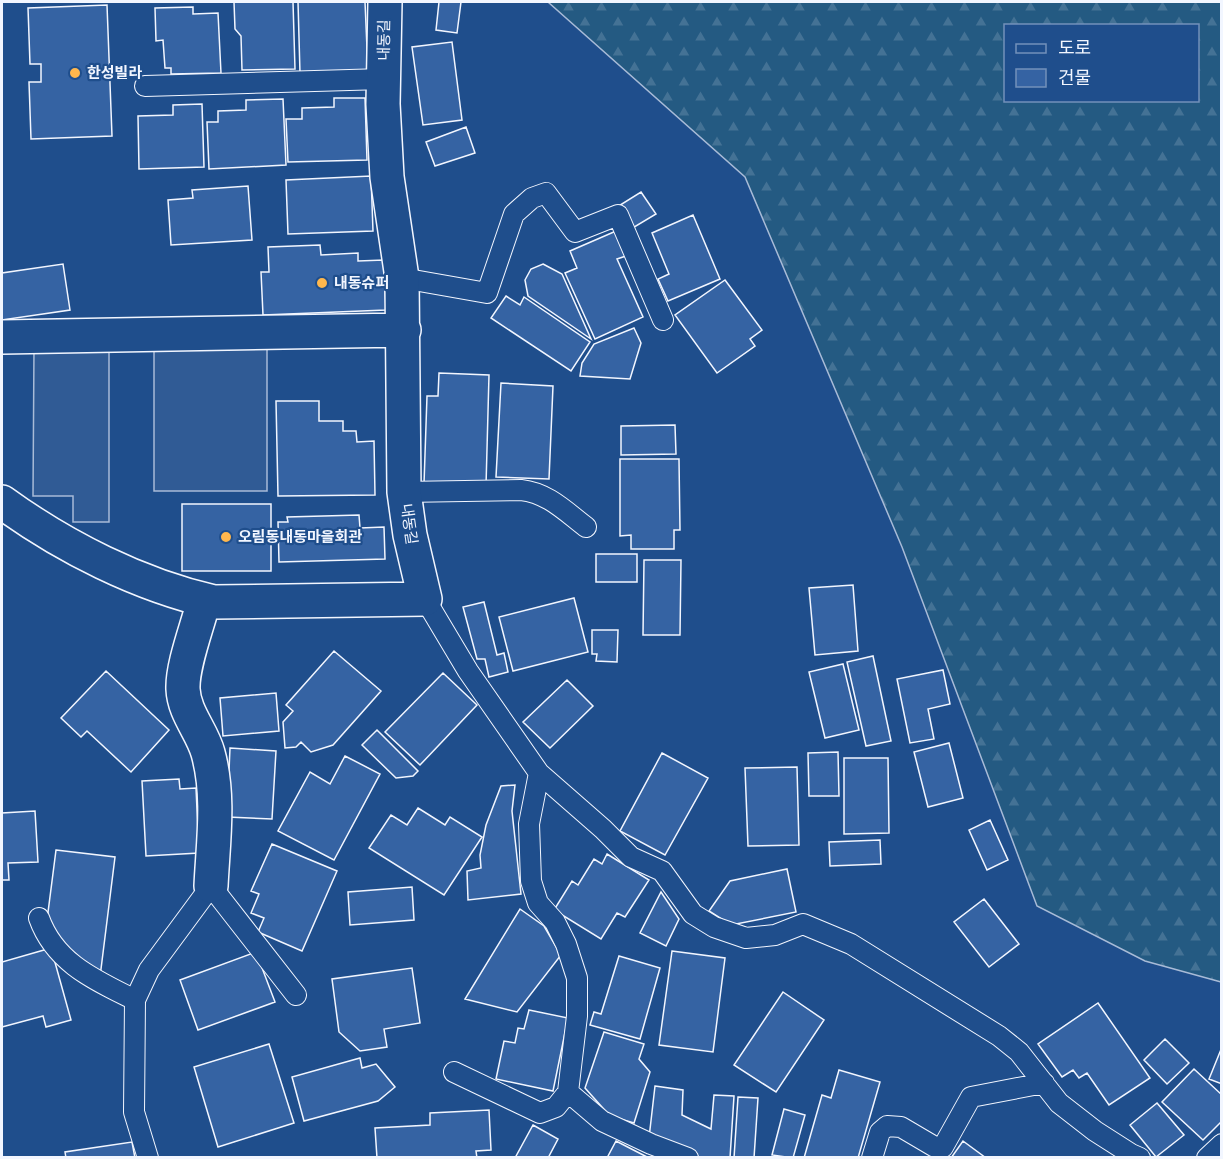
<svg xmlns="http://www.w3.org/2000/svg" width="1223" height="1159" viewBox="0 0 1223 1159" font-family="'DejaVu Sans','Noto Sans KR',sans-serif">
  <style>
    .forest { fill: url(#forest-firs); stroke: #a8bbd7; stroke-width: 1.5; fill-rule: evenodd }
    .parking { fill: #305b95; stroke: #a8bbd7; stroke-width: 1.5 }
    .building { fill: #3563a3; stroke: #f2f6ff; stroke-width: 1.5 }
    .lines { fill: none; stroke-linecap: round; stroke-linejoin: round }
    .lane-casing { stroke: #f2f6ff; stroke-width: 22 }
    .street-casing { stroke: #f2f6ff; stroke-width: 36 }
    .lane { stroke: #1f4e8c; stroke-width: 20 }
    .street { stroke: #1f4e8c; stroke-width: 33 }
    .poi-dot { fill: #ffb74d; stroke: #1f4e8c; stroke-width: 2 }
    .labels { text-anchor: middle; stroke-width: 4.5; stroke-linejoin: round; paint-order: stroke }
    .street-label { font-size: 15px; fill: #f2f6ff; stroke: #1f4e8c }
    .poi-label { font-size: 15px; font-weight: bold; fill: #f2f6ff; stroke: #1f4e8c; text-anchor: start }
  </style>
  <defs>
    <pattern id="forest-firs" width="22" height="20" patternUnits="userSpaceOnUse" patternTransform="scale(1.5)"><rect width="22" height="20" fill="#245a82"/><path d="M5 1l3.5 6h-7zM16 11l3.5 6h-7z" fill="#447295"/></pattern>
  </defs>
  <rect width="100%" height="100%" fill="#1f4e8c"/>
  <!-- forest -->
  <path class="forest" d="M548 2H1221V982L1145 961 1037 906 902 547 745 177ZM1006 26H1198V100H1006Z"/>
  <!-- parking -->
  <path class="parking" d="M154 346H267V491H154Z
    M34 347H109V522H73V496H33Z"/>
  <!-- building -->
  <path class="building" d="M234 2H293L295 69 242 70 241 36 235 29Z
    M298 2H365L368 72 300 73Z
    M439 2H461L457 33 436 30Z
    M107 5 112 136 31 139 29 82H41V64H30L28 8Z
    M193 7V14L218 13 221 73 171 74V68H165L163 40 156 41 155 8Z
    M452 42 462 120 423 125 412 47Z
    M334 98H365L367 160 288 162 286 119H302V108L334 107Z
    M283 99 286 165 209 169 207 122H218V111L246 110V100Z
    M202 104 204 167 139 169 138 116 173 115V105Z
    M466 127 475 153 435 166 426 142Z
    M371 176 373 231 288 234 286 180Z
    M248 186 252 240 171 245 168 200 193 198 192 190Z
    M641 192 656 214 631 229 617 207Z
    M693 215 720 279 668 301 658 279 669 274 652 233Z
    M616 231 626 256 617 259 643 317 595 339 565 273 577 268 570 251Z
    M320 245 321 255 358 253V261L384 260 386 310 263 315 261 272H269L268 247Z
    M63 264 70 310 2 320V273Z
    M543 264 562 274 591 339 528 296 525 280 531 269Z
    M725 280 762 330 750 339 755 346 717 373 675 315Z
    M506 296 520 305 524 297 590 342 571 371 491 318Z
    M634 328 641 343 630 379 580 376 582 363 594 344Z
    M439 373 489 375 486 486 424 484 427 396H438Z
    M501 383 553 386 549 479 496 477Z
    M276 401H319V421H343V431H356L357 442 374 441 375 495 278 496Z
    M675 425 676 454 621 455V426Z
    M620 459H679L680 530H674V549H631V535L620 536Z
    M182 504H271V571H182Z
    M359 515 360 528 384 527 385 559 279 562 278 522H288L287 517Z
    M596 554H637V582H596Z
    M644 560H681L680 635H643Z
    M853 585 858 651 815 655 809 588Z
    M574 598 588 652 513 671 499 617Z
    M484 602 497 655 504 653 508 672 489 677 485 659H477L463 607Z
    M592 630H618L617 662 596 661 597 654H592Z
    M334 651 381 691 333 745 311 752 301 742 296 747 285 748 283 722 293 711 286 705Z
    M873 656 891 741 866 746 847 662Z
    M843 664 859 730 825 738 809 672Z
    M943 670 950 704 928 709 934 739 910 743 897 679Z
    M106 671 169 730 131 772 87 731 81 737 61 718Z
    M443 673 477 705 420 765 385 732Z
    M567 680 593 706 550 748 523 722Z
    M276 693 279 731 223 736 220 698Z
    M377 730 418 771 413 776 396 778 362 745Z
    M949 743 963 798 928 807 914 752Z
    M230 748 276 751 272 819 227 817Z
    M838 752 839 796H809L808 753Z
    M662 753 708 778 665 855 620 831Z
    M345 756 380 774 334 860 278 831 310 772 330 784Z
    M844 758H888L889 833 844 834Z
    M797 767 799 845 748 846 745 768Z
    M179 779 180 789 196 788 199 853 146 856 142 781Z
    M515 785 512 811 521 894 468 900 467 871 481 868 480 855 486 825 501 786Z
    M418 808 445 825 450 817 482 837 444 895 369 848 391 815 407 825Z
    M35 811 38 862 8 863 9 880H2V813Z
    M990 820 1008 860 987 870 969 830Z
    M880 840 881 864 830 866 829 842Z
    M272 844 337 871 302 951 258 932 264 918 251 913 259 894 251 891Z
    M56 850 115 857 100 977 46 928Z
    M607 854 649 880 625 917 617 913 601 939 554 910 572 881 578 885 594 859 602 864Z
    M787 869 796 912 731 925 709 911 730 881Z
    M412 887 414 920 350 925 348 892Z
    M661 892 679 919 666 946 640 933Z
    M984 899 1019 944 989 967 954 922Z
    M520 909 544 926 561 955 517 1012 465 999Z
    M51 948 71 1020 46 1027 43 1016 2 1027V962Z
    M672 951 725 958 713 1052 659 1045Z
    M256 952 275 1002 198 1030 180 980Z
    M619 956 660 968 640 1039 590 1025 594 1012 601 1014Z
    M412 968 420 1023 384 1029 387 1047 360 1051 339 1032 332 979Z
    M783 992 824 1020 776 1092 734 1065Z
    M1098 1003 1150 1078 1109 1105 1087 1073 1079 1078 1073 1070 1062 1077 1038 1044Z
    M529 1010 568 1018 553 1091 496 1079 504 1041 515 1043 518 1028 524 1029Z
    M604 1032 644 1044 639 1059 650 1072 634 1123 610 1116 585 1088Z
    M1165 1039 1189 1063 1167 1084 1144 1060Z
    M269 1044 294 1123 218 1147 194 1067Z
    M1222 1047V1084L1209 1079Z
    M360 1058 362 1068 376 1064 395 1087 378 1101 304 1121 292 1077Z
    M1194 1069 1222 1095V1121L1203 1140 1162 1102Z
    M839 1070 880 1082 858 1158H804L822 1095 831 1098Z
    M655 1086 683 1090 682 1115 711 1129 714 1095 734 1096 730 1158H702L649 1138Z
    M738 1097 758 1098 754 1158H734Z
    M1157 1103 1184 1135 1156 1157 1130 1125Z
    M784 1109 805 1115 793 1158 772 1155Z
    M489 1110 491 1150 476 1151 477 1158H377L375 1128 430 1125V1113Z
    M533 1125 558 1139 548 1158H515Z
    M616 1141 649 1158H607Z
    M963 1141 986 1158H951Z
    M132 1142 135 1158H66L65 1152Z"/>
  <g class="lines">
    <defs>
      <path id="lane" d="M145 86 384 79
        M402 278 487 293 514 214 532 198 546 193 575 232 618 215 663 320
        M404 492 521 490C548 493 565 511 586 527
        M425 599 468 671 539 773 603 829 631 857 662 871 693 914 714 927 746 938 775 935 803 924 851 944 999 1036 1019 1052 1059 1103 1095 1131 1131 1154 1140 1158
        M39 918C55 963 95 980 135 1000
        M454 1072 540 1113 556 1107 568 1092 577 1016V978L566 944 555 922 538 903 531 881 529 824 539 773
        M568 1092 602 1121 651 1144 688 1158
        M148 1158 134 1112 135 1000 149 970 211 886 296 995
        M872 1158 880 1132 887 1126 901 1127 935 1147H943L971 1097 1044 1083
        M1207 1158 1222 1144"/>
      <path id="street" d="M2 337 404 330
        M2 502C64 547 139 585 214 602L425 599 410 535 404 492 402 278 387 177 383 104 385 2
        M204 600C198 625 182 665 183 689 184 713 202 731 208 753 220 796 213 843 211 886"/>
    </defs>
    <!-- lane casing -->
    <use href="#lane" class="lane-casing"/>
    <!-- street casing -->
    <use href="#street" class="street-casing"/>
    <!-- lane -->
    <use href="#lane" class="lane"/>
    <!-- street -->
    <use href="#street" class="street"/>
  </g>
  <!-- markers -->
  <g class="poi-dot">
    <circle cx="75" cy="73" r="6"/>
    <circle cx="322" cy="283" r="6"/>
    <circle cx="226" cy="537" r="6"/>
  </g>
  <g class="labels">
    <!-- street labels -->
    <g class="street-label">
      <text transform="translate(384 40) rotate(-89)" y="5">내동길</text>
      <text transform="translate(409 524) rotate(82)" y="5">내동길</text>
    </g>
    <!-- poi labels -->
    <g class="poi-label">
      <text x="87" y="78">한성빌라</text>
      <text x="334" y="288">내동슈퍼</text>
      <text x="238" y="542">오림동내동마을회관</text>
    </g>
  </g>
  <!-- border -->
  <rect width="1223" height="1159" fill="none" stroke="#f2f6ff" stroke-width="6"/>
  <!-- legend -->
  <rect x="1004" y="24" width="195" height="78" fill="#1f4e8c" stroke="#7391ba" stroke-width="1.5"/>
  <rect x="1016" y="44" width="30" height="9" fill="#1f4e8c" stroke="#7391ba" stroke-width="1.5"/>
  <text x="1058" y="54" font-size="18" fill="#f2f6ff">도로</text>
  <rect x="1016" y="69" width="30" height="18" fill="#3563a3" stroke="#7391ba" stroke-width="1.5"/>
  <text x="1058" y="84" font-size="18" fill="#f2f6ff">건물</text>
</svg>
